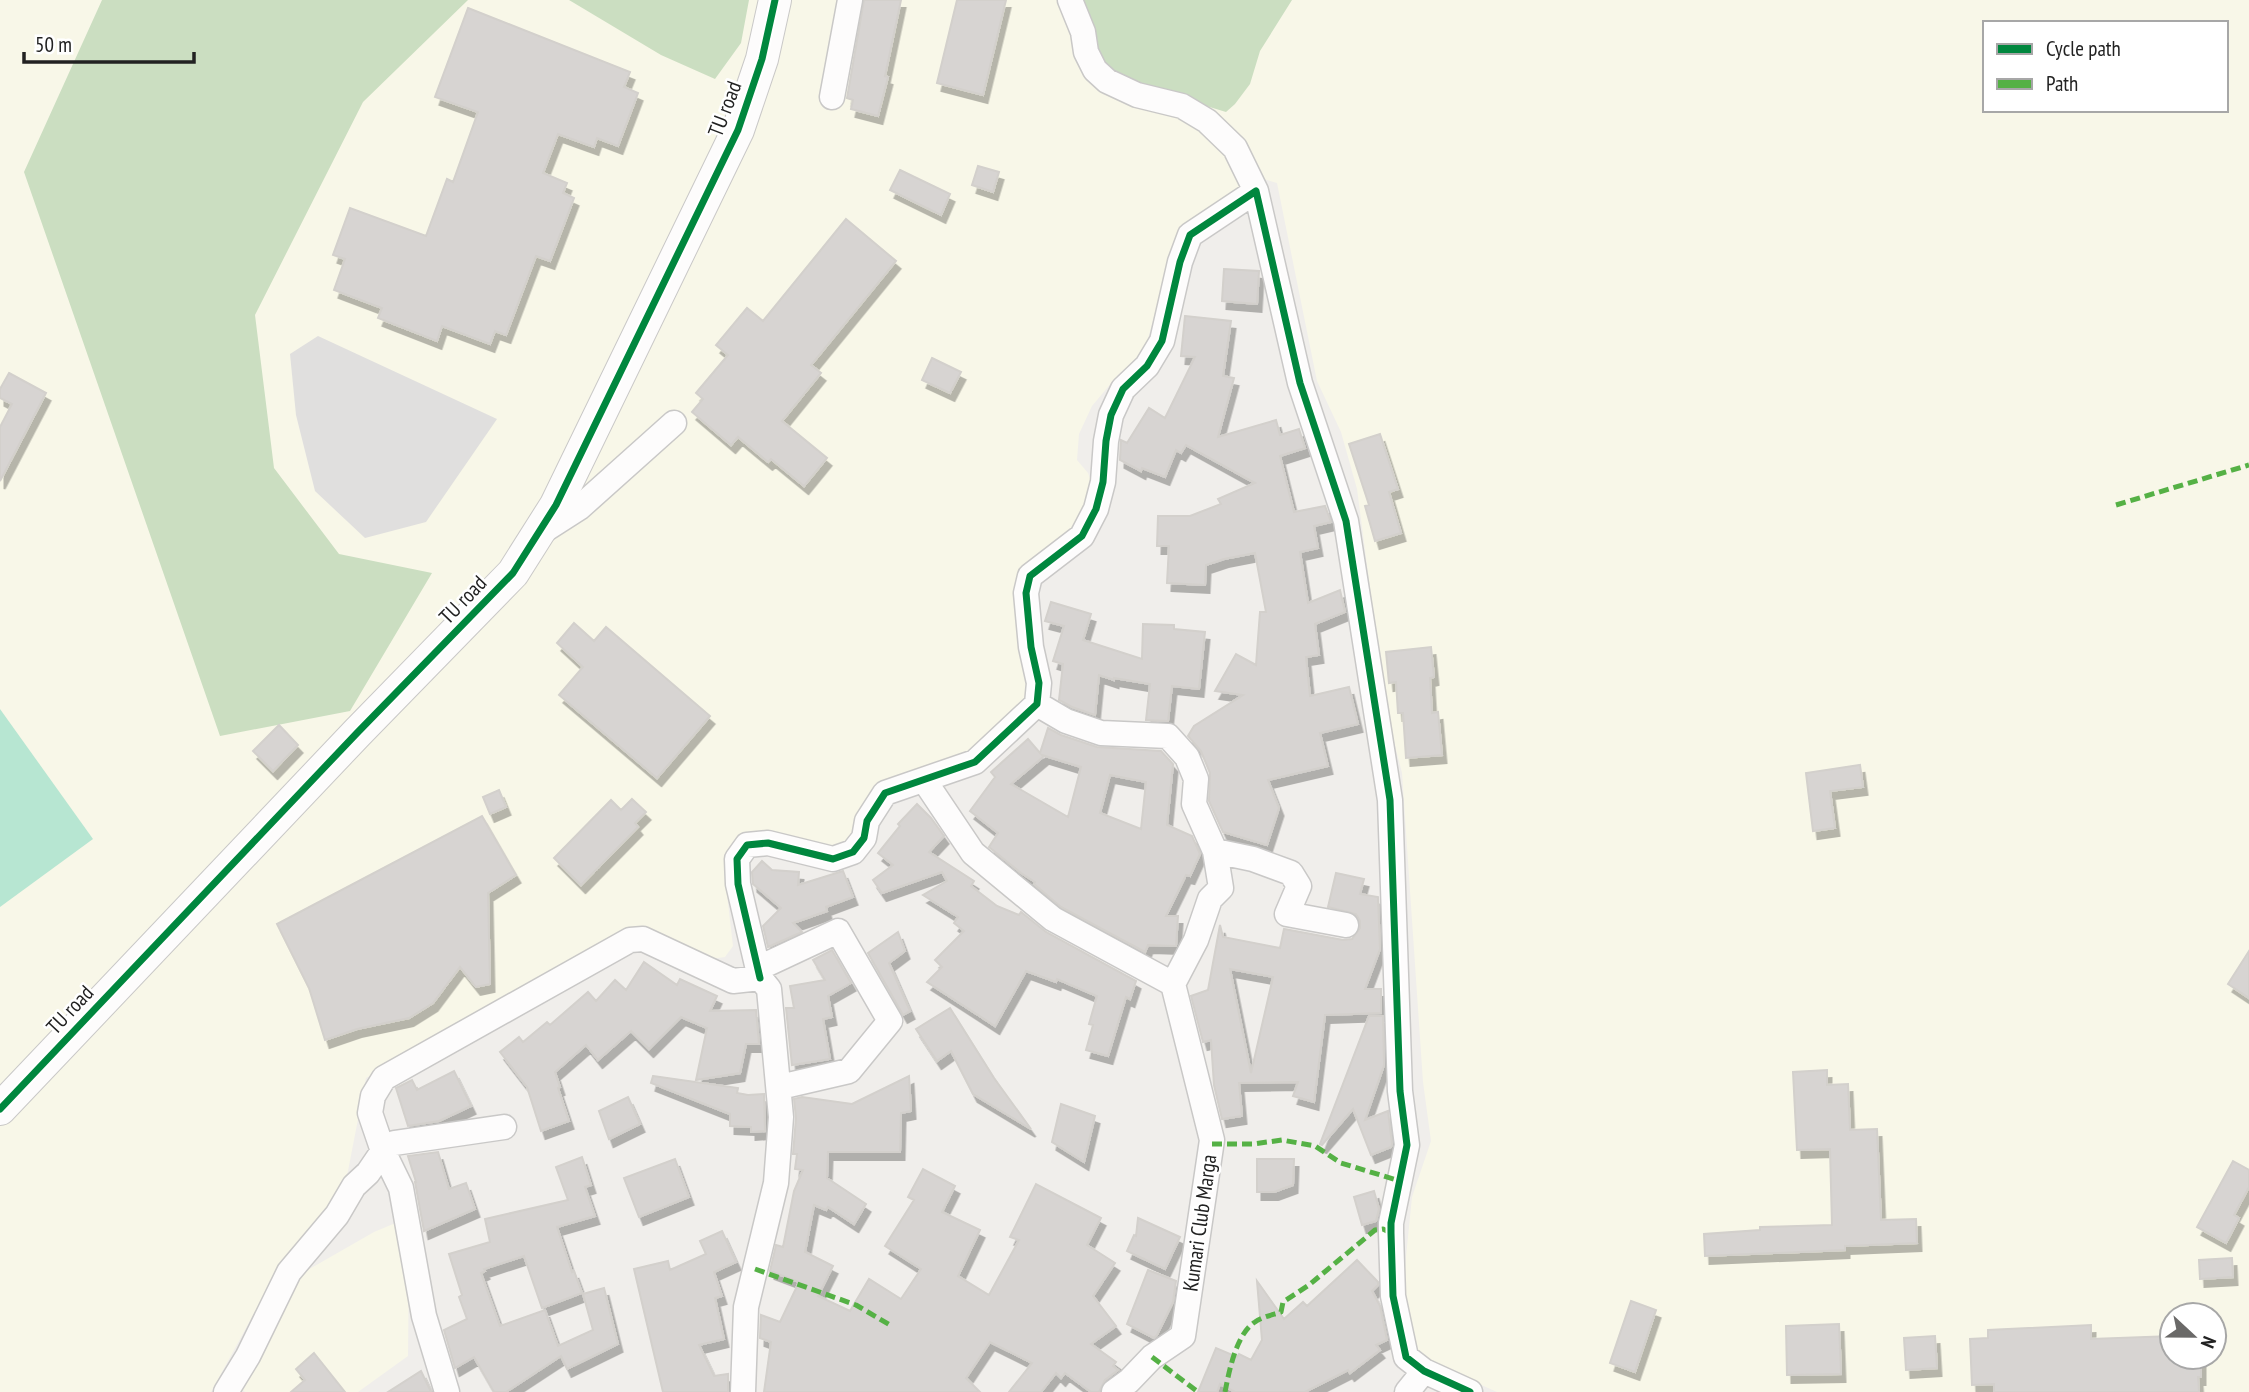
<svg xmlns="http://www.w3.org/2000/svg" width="2249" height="1392" viewBox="0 0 2249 1392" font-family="'PT Sans Narrow',sans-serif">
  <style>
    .education { fill: #f8f7e8; fill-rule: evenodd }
    .forest { fill: #cbdec1 }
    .pitch { fill: #b7e6d2 }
    .parking { fill: #e0dfde }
    .building { fill: #d7d4d2; stroke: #d3d0cc; stroke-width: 2; fill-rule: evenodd; filter: url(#shadow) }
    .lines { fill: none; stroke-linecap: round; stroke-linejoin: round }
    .minor-casing { stroke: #c9c8c7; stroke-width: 27 }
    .tertiary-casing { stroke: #c9c8c7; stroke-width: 34 }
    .minor { stroke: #fdfcfc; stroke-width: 24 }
    .tertiary { stroke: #fdfcfc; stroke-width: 32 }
    .quiet { stroke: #55b145; stroke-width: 5; stroke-dasharray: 10 5; stroke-linecap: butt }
    .cycleway-casing { stroke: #fff; stroke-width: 11 }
    .cycleway { stroke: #00873e; stroke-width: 7 }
    .labels { text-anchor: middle; stroke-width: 5; stroke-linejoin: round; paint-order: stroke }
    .street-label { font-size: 21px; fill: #222; stroke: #fff }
  </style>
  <defs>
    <filter id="shadow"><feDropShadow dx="4.5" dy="8" stdDeviation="0" flood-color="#0004"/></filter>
  </defs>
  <rect width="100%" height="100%" fill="#f0eeeb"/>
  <!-- education -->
  <path class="education" d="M0 0H2249V1392H1497L1428 1361 1410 1349 1404 1277 1412 1197 1431 1141 1423 1082 1402 773 1386 710 1357 489 1341 432 1317 381 1277 183 1257 177 1242 184 1197 230 1164 280 1146 346 1138 358 1118 375 1092 406 1079 434 1077 460 1088 473 1095 491 1093 512 1034 571 1031 697 994 744 874 791 855 834 836 850 739 839 729 847 724 869 733 946 725 957 711 959 648 933 366 1078 347 1176 339 1197 269 1286 211 1392H0ZM1985 23H2226V110H1985ZM2172 1315H2214V1357H2172Z
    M398 1222 409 1262 408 1356 358 1392H245L241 1388 299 1275 374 1232Z"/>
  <!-- forest -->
  <path class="forest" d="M102 0H468L363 102 255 315 274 468 339 554 432 573 350 711 220 736 24 172Z
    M569 0H749L741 43 715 79 661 55Z
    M1075 0H1292L1260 51 1250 84 1235 104 1226 112 1105 75Z"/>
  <!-- pitch -->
  <path class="pitch" d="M0 709 93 839 0 907Z"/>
  <!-- parking -->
  <path class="parking" d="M318 336 497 419 426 522 365 538 315 491 296 415 290 354Z"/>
  <!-- building -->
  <path class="building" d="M864 0H901L885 76 888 77 878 116 851 109 853 100 847 98Z
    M957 0H1006L983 95 937 83Z
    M468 8 630 72 624 87 638 93 618 146 597 138 594 147 558 134 543 173 567 183 563 193 574 198 550 261 536 256 506 335 495 331 490 344 442 326 437 341 378 318 382 308 334 290 345 259 333 255 350 208 426 236 447 179 453 182 478 112 435 97Z
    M978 166 999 172 993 192 972 185Z
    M900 170 950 194 941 215 890 190Z
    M846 219 896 261 811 365 821 373 782 421 827 458 804 486 771 459 768 462 738 437 731 445 692 412 703 399 696 393 728 355 716 345 747 308 763 321Z
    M1224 269 1259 271 1257 304 1222 301Z
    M1185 316 1231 321 1223 376 1234 378 1218 437 1276 420 1280 435 1299 429 1305 448 1280 456 1294 512 1325 506 1331 522 1314 526 1318 548 1300 552 1308 603 1340 590 1345 612 1315 624 1319 655 1306 657 1310 696 1349 687 1358 724 1320 733 1328 766 1268 780 1279 808 1267 845 1223 832 1209 801 1210 773 1201 751 1188 736 1194 726 1243 695 1215 691 1236 654 1256 665 1260 612H1266L1255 553 1224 559 1206 565 1205 585 1167 583 1169 546H1157L1158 516H1190L1221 504 1218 499 1255 483 1186 445 1181 453 1176 450 1165 477 1142 468 1141 471 1120 460 1121 440 1127 443 1149 408 1165 418 1195 357 1181 356Z
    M932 358 961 372 950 393 922 380Z
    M9 373 46 393 0 481V427L12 404 0 398V389Z
    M1380 434 1398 489 1389 492 1401 533 1375 541 1365 506 1369 505 1349 444Z
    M1051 602 1091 614 1083 640 1142 659 1143 624 1174 625V629L1205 632 1199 689 1172 686 1168 721 1146 720 1150 684 1114 678V680L1099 675 1095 715 1072 707 1059 700 1063 664 1053 661 1064 626 1045 621Z
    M574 623 594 641 606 627 710 716 657 778 559 695 583 667 557 643Z
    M1431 647 1434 677 1430 678 1432 713 1438 712 1442 755 1406 758 1403 713H1398L1396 682 1389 683 1386 652Z
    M279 725 298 745 273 771 253 751Z
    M1048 728 1061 735 1097 747 1161 751 1173 764 1167 825 1192 836 1200 854 1190 876 1186 875 1166 916H1178L1176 946 1148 945 1145 952 1061 907 1034 884 1035 882 1021 873 989 847 998 833 970 811 995 777 991 772 1028 739 1040 753ZM1042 755 1081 767 1068 817 1011 784 1043 757ZM1110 775 1146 782 1141 829 1100 813Z
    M1860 765 1863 787 1830 791 1835 828 1813 831 1806 773Z
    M499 790 506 807 490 814 483 797Z
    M632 799 646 812 635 823 638 827 581 885 554 858 611 800 621 810Z
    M917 804 931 818 944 836 929 852 974 881 971 886 997 906 1019 915 1021 912 1046 932 1136 981 1130 999 1126 997 1108 1056 1086 1050 1093 1025 1089 1024 1097 996 1057 979 1056 982 1026 971 995 1026 927 982 942 967 935 960 964 931 954 923 958 917 923 895 947 881 942 872 882 893 873 880 893 865 878 853 900 826 898 824Z
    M482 816 516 875 488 893 490 984 476 987 460 967 433 1003 409 1018 357 1029 325 1040 309 988 277 924Z
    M762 861 772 870 799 872 798 885 843 871 853 897 826 907 827 911 793 923 802 932 768 947 763 926 781 908 753 884 752 872Z
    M1336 873 1364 879 1360 894 1378 897 1380 949 1365 989H1381V1013L1325 1015 1314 1102 1293 1096 1298 1082 1239 1083 1242 1116 1222 1119 1214 1085 1211 1040 1203 1042 1191 996 1208 990 1220 925 1223 937 1280 948 1284 929 1343 940 1352 939 1360 928V921L1356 914 1328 907ZM1230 969 1273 977 1251 1073Z
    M898 932 905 951 889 963 910 1011 903 1015 868 953Z
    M832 950 851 983 828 996 832 1017 823 1019 830 1059 792 1065 786 1008H794L790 986 825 980 813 960Z
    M2249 951V998L2228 984Z
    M644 962 677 985 680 979 717 996 710 1011 756 1010 759 1044H746L740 1073 696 1080 707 1028 681 1017 649 1049 631 1031 598 1060 586 1045 555 1072 560 1087 558 1088 569 1121 541 1131 527 1087 500 1052 519 1037 523 1042 547 1022 550 1025 588 992 596 1001 615 980 626 990Z
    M950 1008 994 1078 1031 1129 973 1094 951 1051 937 1061 916 1029Z
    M1369 1016H1383L1384 1065 1365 1120 1388 1111 1392 1144 1391 1147 1371 1155 1353 1109 1322 1145 1320 1144Z
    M1827 1070V1085L1848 1084 1850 1130 1877 1129 1881 1220 1916 1219 1917 1243 1845 1246V1250L1705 1256 1704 1234 1760 1230V1227L1832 1225 1830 1149 1797 1150 1793 1072Z
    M454 1071 471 1106 439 1121 408 1126 396 1088 412 1080 417 1090Z
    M653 1076 738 1088 737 1093 748 1095 764 1094 765 1131 751 1132V1127L730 1126V1114L651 1083Z
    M909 1076 911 1111 901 1113 900 1152H828L827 1178 866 1204 854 1224 828 1207 826 1210 814 1205 805 1252 833 1266 818 1296 850 1311 869 1279 901 1299 921 1269 885 1246 914 1200 908 1197 923 1169 955 1186 942 1212 980 1230 958 1276 989 1295 1019 1240 1010 1237 1036 1184 1101 1218 1087 1245 1115 1263 1093 1296 1116 1326 1091 1344 1116 1362 1113 1366 1118 1370 1105 1380 1099 1392H1091L1065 1373 1061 1378 1056 1373 1041 1392H1009L1032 1363 990 1342 966 1378 980 1392H764L771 1342 760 1338 761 1315 780 1322 799 1282 770 1271 776 1245 783 1247 794 1191 803 1170 795 1169 797 1154H793L796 1118 794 1099 802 1097 852 1104Z
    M628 1097 640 1124 609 1139 599 1111Z
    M1061 1104 1095 1116 1084 1162 1052 1142Z
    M438 1152 449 1189 466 1183 475 1209 424 1231 415 1182H416L408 1156Z
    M582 1157 591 1185 585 1187 595 1216 557 1227 572 1272 574 1271 582 1293 542 1308 524 1256 484 1269 485 1271 481 1273 500 1326 545 1310 558 1346 593 1330 583 1294 604 1288 618 1344 567 1369 561 1356 506 1392H494L474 1357 455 1368 444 1330 467 1319 459 1297 462 1295 449 1254 490 1242 485 1219 568 1200 556 1167Z
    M675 1159 689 1197 639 1217 624 1178Z
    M1257 1159H1294L1293 1185 1274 1192H1257Z
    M2233 1161 2249 1170V1187L2234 1215 2239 1218 2226 1243 2197 1227Z
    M1374 1191 1379 1209 1376 1221 1362 1225 1354 1197Z
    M1138 1218 1180 1237 1165 1269 1127 1251 1134 1235 1136 1236Z
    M722 1231 736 1262 714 1272 722 1296 715 1298 724 1339 699 1345 714 1376 728 1374V1392H663L634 1269 668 1261 670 1270 706 1254 700 1241Z
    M2232 1258 2233 1277 2200 1279 2199 1260Z
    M1357 1260 1378 1282V1285L1372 1291 1380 1306 1387 1340 1376 1345 1380 1350 1350 1373 1348 1370 1305 1392H1235L1220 1384 1217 1392H1198L1216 1348 1237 1357 1239 1354 1251 1360 1262 1340 1257 1281 1284 1319 1303 1302 1307 1306Z
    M1148 1270 1176 1281 1173 1302 1157 1335 1154 1338 1127 1324Z
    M1631 1301 1656 1310 1635 1372 1610 1363Z
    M1839 1324 1841 1374 1787 1375 1786 1326Z
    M2091 1325V1339L2172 1336V1357H2201V1377H2198L2199 1392H1994V1384L1972 1385 1970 1339 1988 1338V1330Z
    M1935 1336 1937 1368 1906 1370 1904 1338Z
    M314 1353 345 1392H291L305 1380 296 1369Z
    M421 1371 431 1392H388Z"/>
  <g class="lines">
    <defs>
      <path id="minor" d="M1070 0 1083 32 1086 52 1095 70 1107 81 1137 95 1182 106 1207 121 1235 148 1256 191
        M832 97 850 0
        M540 533 579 508 674 423
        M1037 704 1066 721 1101 733 1168 736 1187 757 1196 779 1194 804 1215 851 1221 888 1210 899 1196 940 1173 984
        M924 780 973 853 1053 919 1173 984 1212 1140 1183 1336 1152 1357 1129 1381 1114 1392
        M1215 851 1253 859 1291 873 1299 886 1287 914 1346 925
        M759 968 838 931 890 1021 849 1071 780 1087
        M760 978 738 884 737 859 747 845 768 843 833 859 853 852 864 838 867 821 885 793 975 762 1037 704 1039 683 1031 647 1026 593 1030 576 1082 536 1096 509 1103 482 1106 441 1111 415 1123 389 1147 366 1162 341 1180 262 1190 235 1256 191 1300 383 1346 521 1390 800 1400 1091 1407 1145 1391 1223V1233L1393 1296 1406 1357 1424 1371 1470 1392
        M226 1392 248 1356 289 1272 337 1215 354 1186 368 1173 383 1151 394 1143 504 1127
        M447 1392 424 1316 401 1188 383 1151 370 1113 373 1096 384 1078 630 940 643 939 733 981 760 978 769 989 781 1117 776 1183 746 1307 743 1392
        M1407 1392 1424 1371"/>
      <path id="tertiary" d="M0 1109 357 733 513 573 556 505 738 130 762 59 775 0"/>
    </defs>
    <!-- minor casing -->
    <use href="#minor" class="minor-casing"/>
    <!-- tertiary casing -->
    <use href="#tertiary" class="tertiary-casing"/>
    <!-- minor -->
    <use href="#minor" class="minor"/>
    <!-- tertiary -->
    <use href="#tertiary" class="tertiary"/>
    <!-- quiet -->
    <path class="quiet" d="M2116 505 2249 465
      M1212 1144H1253L1282 1140 1315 1146 1341 1163 1400 1181
      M755 1269 856 1305 890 1325
      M1152 1357 1198 1392
      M1225 1392C1229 1372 1236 1334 1255 1322 1262 1317 1272 1315 1281 1312L1283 1302 1309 1285 1375 1230 1383 1229 1391 1233"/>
    <defs>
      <path id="cycleway" d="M760 978 738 884 737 859 747 845 768 843 833 859 853 852 864 838 867 821 885 793 975 762 1037 704 1039 683 1031 647 1026 593 1030 576 1082 536 1096 509 1103 482 1106 441 1111 415 1123 389 1147 366 1162 341 1180 262 1190 235 1256 191 1300 383 1346 521 1390 800 1400 1091 1407 1145 1391 1223V1233L1393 1296 1406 1357 1424 1371 1470 1392
        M0 1109 357 733 513 573 556 505 738 130 762 59 775 0"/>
    </defs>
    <!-- cycleway casing -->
    <use href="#cycleway" class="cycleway-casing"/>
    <!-- cycleway -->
    <use href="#cycleway" class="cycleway"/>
  </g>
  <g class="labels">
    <!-- street labels -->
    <g class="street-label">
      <text transform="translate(725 109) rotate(-69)" y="7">TU road</text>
      <text transform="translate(463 600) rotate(-46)" y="7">TU road</text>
      <text transform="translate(70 1010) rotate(-47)" y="7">TU road</text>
      <text transform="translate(1200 1223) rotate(-82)" y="7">Kumari Club Marga</text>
    </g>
  </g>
  <!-- legend -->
  <rect x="1983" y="21" width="245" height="91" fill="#ffffff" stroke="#a7a7a7" stroke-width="2"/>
  <rect x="1997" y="44" width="35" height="10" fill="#00873e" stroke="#a7a7a7" stroke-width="2"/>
  <text x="2046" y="56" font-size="21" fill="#222222">Cycle path</text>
  <rect x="1997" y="79" width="35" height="10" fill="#55b145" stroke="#a7a7a7" stroke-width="2"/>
  <text x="2046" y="91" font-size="21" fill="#222222">Path</text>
  <!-- north arrow -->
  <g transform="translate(2193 1336) rotate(112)"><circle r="33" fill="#ffffff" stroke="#a7a7a7" stroke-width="2"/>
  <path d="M0-5L12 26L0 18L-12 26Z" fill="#6a6968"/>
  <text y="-10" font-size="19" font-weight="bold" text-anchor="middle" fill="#222222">N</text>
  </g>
  <!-- scale -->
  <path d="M24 52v10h170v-10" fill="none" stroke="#222222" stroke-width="3.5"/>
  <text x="35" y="52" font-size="21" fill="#222222" stroke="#ffffff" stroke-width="5" paint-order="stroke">50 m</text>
</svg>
